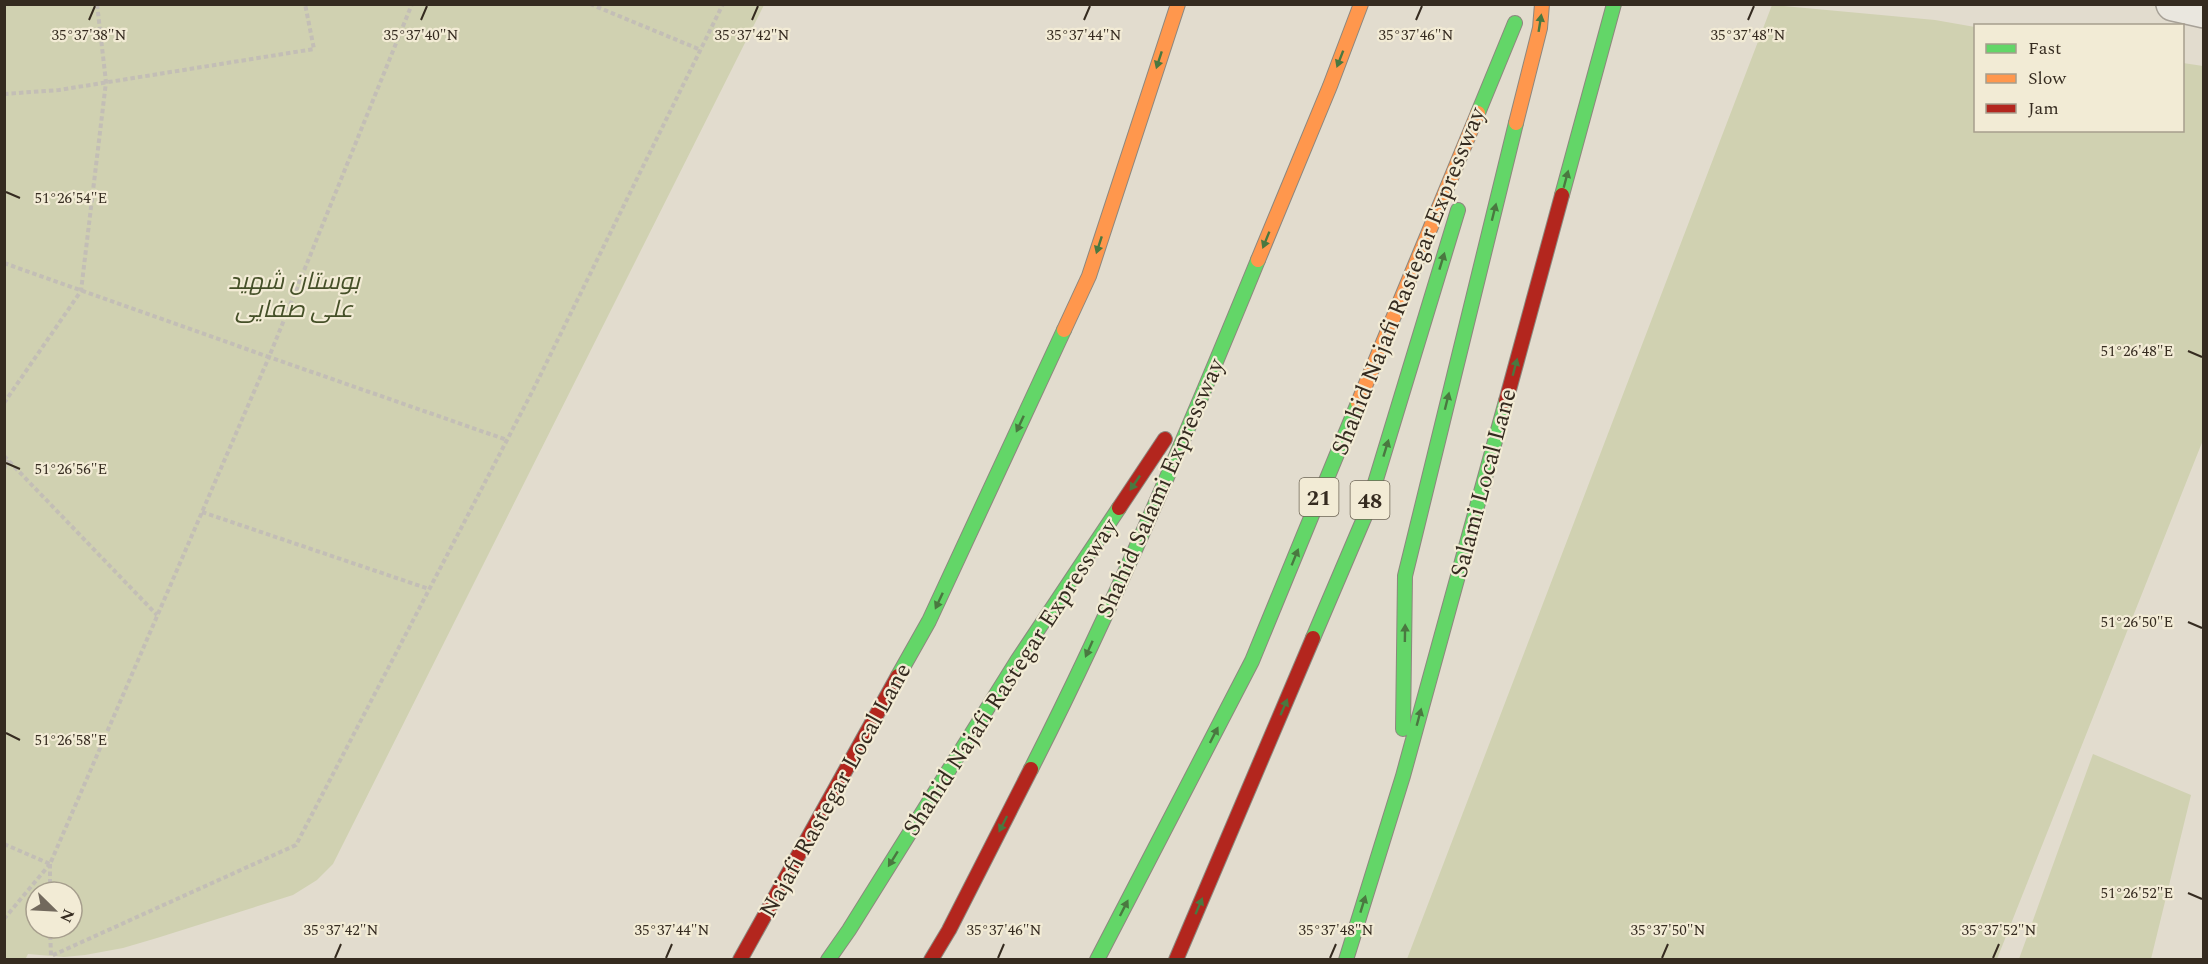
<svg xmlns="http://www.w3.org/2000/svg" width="2208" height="964" viewBox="0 0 2208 964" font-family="Spectral,Cairo,serif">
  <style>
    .green { fill: #d0d1b1; fill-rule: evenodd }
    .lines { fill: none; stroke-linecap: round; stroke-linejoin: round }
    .street-casing { stroke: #a7a197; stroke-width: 36 }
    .fast-casing { stroke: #8d877e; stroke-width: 16 }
    .slow-casing { stroke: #8d877e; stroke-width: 16 }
    .jam-casing { stroke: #8d877e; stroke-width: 16 }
    .path { stroke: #c3beb6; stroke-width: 4; stroke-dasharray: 4.5 3; stroke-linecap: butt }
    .street { stroke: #eae7df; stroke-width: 33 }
    .fast { stroke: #63d668; stroke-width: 14 }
    .slow { stroke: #ff974d; stroke-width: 14 }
    .jam { stroke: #b3261e; stroke-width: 14 }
    .oneway { fill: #4a7840 }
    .ticks { fill: none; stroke: #352b20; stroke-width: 2 }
    .labels { text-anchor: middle; stroke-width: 4.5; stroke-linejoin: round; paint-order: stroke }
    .shield { fill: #f2ebd5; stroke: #6e6556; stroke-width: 1.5 }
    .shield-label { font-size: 22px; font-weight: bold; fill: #352b20 }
    .park-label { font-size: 24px; font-style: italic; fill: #455028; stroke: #f2ebd5 }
    .street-label { font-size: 24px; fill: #352b20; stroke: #f2ebd5 }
    .ticks-label { font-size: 15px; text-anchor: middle; fill: #352b20; stroke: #f2ebd5; stroke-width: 4.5; stroke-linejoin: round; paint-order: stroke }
  </style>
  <rect width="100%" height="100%" fill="#e2dcce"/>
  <!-- green -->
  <path class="green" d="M5 4 764 5 333 864 317 880 293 895 157 938 123 948 85 955 64 957 28 954 25 960 4 959ZM36 892H72V928H36Z
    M1772 5 1935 20 1975 27 1976 130H2182L2183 63 2203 66V440L1997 959H1407Z
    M2093 754 2191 795 2151 959H2019Z"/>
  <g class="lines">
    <defs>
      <path id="street" d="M2173 4 2204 11"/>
      <path id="fast" d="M1478 113 1515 23
        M1562 195 1614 4
        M1313 638 1365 516 1458 210
        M898 676 929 621 1064 330
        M1403 729 1405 576 1516 123
        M1031 769C1115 604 1188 431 1258 260
        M828 960 849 930 1017 661 1119 508
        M1097 960 1252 661 1358 403
        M1346 960 1403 776 1506 401"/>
      <path id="slow" d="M1516 123 1540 28 1542 4
        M1258 260 1330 86 1361 4
        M1064 330 1089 276 1178 4
        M1358 403 1478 113"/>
      <path id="jam" d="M1506 401 1562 195
        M1119 508 1165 439
        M740 960 898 676
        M931 960 949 930 1031 769
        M1176 960 1313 638"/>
    </defs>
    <!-- street casing -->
    <use href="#street" class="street-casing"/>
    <!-- fast casing -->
    <use href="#fast" class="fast-casing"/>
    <!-- slow casing -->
    <use href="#slow" class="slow-casing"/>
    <!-- jam casing -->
    <use href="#jam" class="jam-casing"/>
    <!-- path -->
    <path class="path" d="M590 4 701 50
      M4 94 59 90 314 49 305 4
      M4 263 269 357 412 4
      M4 403 81 291 106 82 97 4
      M4 456 157 615
      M4 469 8 460
      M202 512 429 589
      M4 844 50 864 269 357 507 440
      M50 864V892
      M4 919 50 864
      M50 928 51 956 296 845 532 392 723 4"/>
    <!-- street -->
    <use href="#street" class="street"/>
    <!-- fast -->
    <use href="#fast" class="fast"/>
    <!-- slow -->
    <use href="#slow" class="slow"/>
    <!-- jam -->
    <use href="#jam" class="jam"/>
  </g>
  <!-- one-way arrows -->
  <defs><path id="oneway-solid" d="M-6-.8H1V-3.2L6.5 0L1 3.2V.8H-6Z" transform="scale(1.5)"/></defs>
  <g class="oneway">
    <use href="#oneway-solid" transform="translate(1540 23) rotate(-81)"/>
    <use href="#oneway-solid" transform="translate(1340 59) rotate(111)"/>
    <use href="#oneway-solid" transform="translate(1159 60) rotate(108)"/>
    <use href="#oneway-solid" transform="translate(1566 179) rotate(-75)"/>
    <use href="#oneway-solid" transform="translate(1494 212) rotate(-76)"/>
    <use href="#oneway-solid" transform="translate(1266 240) rotate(112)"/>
    <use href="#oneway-solid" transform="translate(1099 245) rotate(108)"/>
    <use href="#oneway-solid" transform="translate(1442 261) rotate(-73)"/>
    <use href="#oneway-solid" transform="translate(1515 367) rotate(-75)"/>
    <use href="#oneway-solid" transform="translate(1447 401) rotate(-76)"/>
    <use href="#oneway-solid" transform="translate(1020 424) rotate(115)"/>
    <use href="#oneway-solid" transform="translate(1386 448) rotate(-73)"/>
    <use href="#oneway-solid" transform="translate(1135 483) rotate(124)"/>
    <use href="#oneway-solid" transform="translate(1295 557) rotate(-68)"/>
    <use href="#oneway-solid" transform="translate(939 601) rotate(115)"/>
    <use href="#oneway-solid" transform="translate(1405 633) rotate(-89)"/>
    <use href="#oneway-solid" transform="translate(1089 649) rotate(114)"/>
    <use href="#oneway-solid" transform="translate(1284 707) rotate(-67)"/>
    <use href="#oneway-solid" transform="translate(1419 717) rotate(-75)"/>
    <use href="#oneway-solid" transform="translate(1214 735) rotate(-63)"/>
    <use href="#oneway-solid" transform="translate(1003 824) rotate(117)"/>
    <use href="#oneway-solid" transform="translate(893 859) rotate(122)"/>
    <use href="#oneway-solid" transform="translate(1363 904) rotate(-73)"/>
    <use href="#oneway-solid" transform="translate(1199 906) rotate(-67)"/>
    <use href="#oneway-solid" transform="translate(1124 908) rotate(-63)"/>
  </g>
  <!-- ticks -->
  <path class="ticks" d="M89 20 95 6M421 20 427 6M752 20 758 6M1084 20 1090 6M1416 20 1422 6M1748 20 1754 6M6 192 20 198M2188 351 2202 357M6 463 20 469M2188 622 2202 628M6 733 20 740M2188 893 2202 899M335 958 341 944M666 958 672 944M998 958 1004 944M1330 958 1336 944M1662 958 1668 944M1993 958 1999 944"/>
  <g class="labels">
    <!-- shield labels -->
    <g class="shield">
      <rect x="1299.5" y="478" width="39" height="38" rx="4.5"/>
      <rect x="1350.5" y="481" width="39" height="38" rx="4.5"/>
    </g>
    <g class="shield-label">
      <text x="1319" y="505">21</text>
      <text x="1370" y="508">48</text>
    </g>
    <!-- park labels -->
    <g class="park-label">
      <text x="294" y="289">بوستان شهید<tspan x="294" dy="28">علی صفایی</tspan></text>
    </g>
    <!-- street labels -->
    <g class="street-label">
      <text transform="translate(1408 281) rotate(-68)" y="8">Shahid Najafi Rastegar Expressway</text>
      <text transform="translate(1483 483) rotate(-75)" y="8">Salami Local Lane</text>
      <text transform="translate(1160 488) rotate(-66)" y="8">Shahid Salami Expressway</text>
      <text transform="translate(1010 677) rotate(-57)" y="8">Shahid Najafi Rastegar Expressway</text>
      <text transform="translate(835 790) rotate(-61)" y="8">Najafi Rastegar Local Lane</text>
    </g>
  </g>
  <g class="ticks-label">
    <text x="89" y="40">35°37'38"N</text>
    <text x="421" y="40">35°37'40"N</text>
    <text x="752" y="40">35°37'42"N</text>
    <text x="1084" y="40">35°37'44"N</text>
    <text x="1416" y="40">35°37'46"N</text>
    <text x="1748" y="40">35°37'48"N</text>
    <text x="71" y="203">51°26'54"E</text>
    <text x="2137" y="356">51°26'48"E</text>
    <text x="71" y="474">51°26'56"E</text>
    <text x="2137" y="627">51°26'50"E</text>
    <text x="71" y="745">51°26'58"E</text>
    <text x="2137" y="898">51°26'52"E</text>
    <text x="341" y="935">35°37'42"N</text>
    <text x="672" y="935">35°37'44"N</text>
    <text x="1004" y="935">35°37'46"N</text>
    <text x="1336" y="935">35°37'48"N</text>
    <text x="1668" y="935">35°37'50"N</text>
    <text x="1999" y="935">35°37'52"N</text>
  </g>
  <!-- border -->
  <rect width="2208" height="964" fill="none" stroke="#352b20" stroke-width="12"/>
  <!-- legend -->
  <rect x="1974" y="24" width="210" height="108" fill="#f2ebd5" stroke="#a69e8d" stroke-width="1.5"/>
  <rect x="1986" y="44" width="30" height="9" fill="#63d668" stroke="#a69e8d" stroke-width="1.5"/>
  <text x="2028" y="54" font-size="18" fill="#352b20">Fast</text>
  <rect x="1986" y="74" width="30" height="9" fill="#ff974d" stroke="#a69e8d" stroke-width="1.5"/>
  <text x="2028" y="84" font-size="18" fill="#352b20">Slow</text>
  <rect x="1986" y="104" width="30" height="9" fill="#b3261e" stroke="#a69e8d" stroke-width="1.5"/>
  <text x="2028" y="114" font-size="18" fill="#352b20">Jam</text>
  <!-- north arrow -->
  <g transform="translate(54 910) rotate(114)"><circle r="28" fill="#f2ebd5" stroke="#a69e8d" stroke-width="1.5"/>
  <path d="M0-4.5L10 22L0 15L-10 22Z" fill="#72695d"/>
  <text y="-9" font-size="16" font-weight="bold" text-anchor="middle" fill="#352b20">N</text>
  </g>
</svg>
